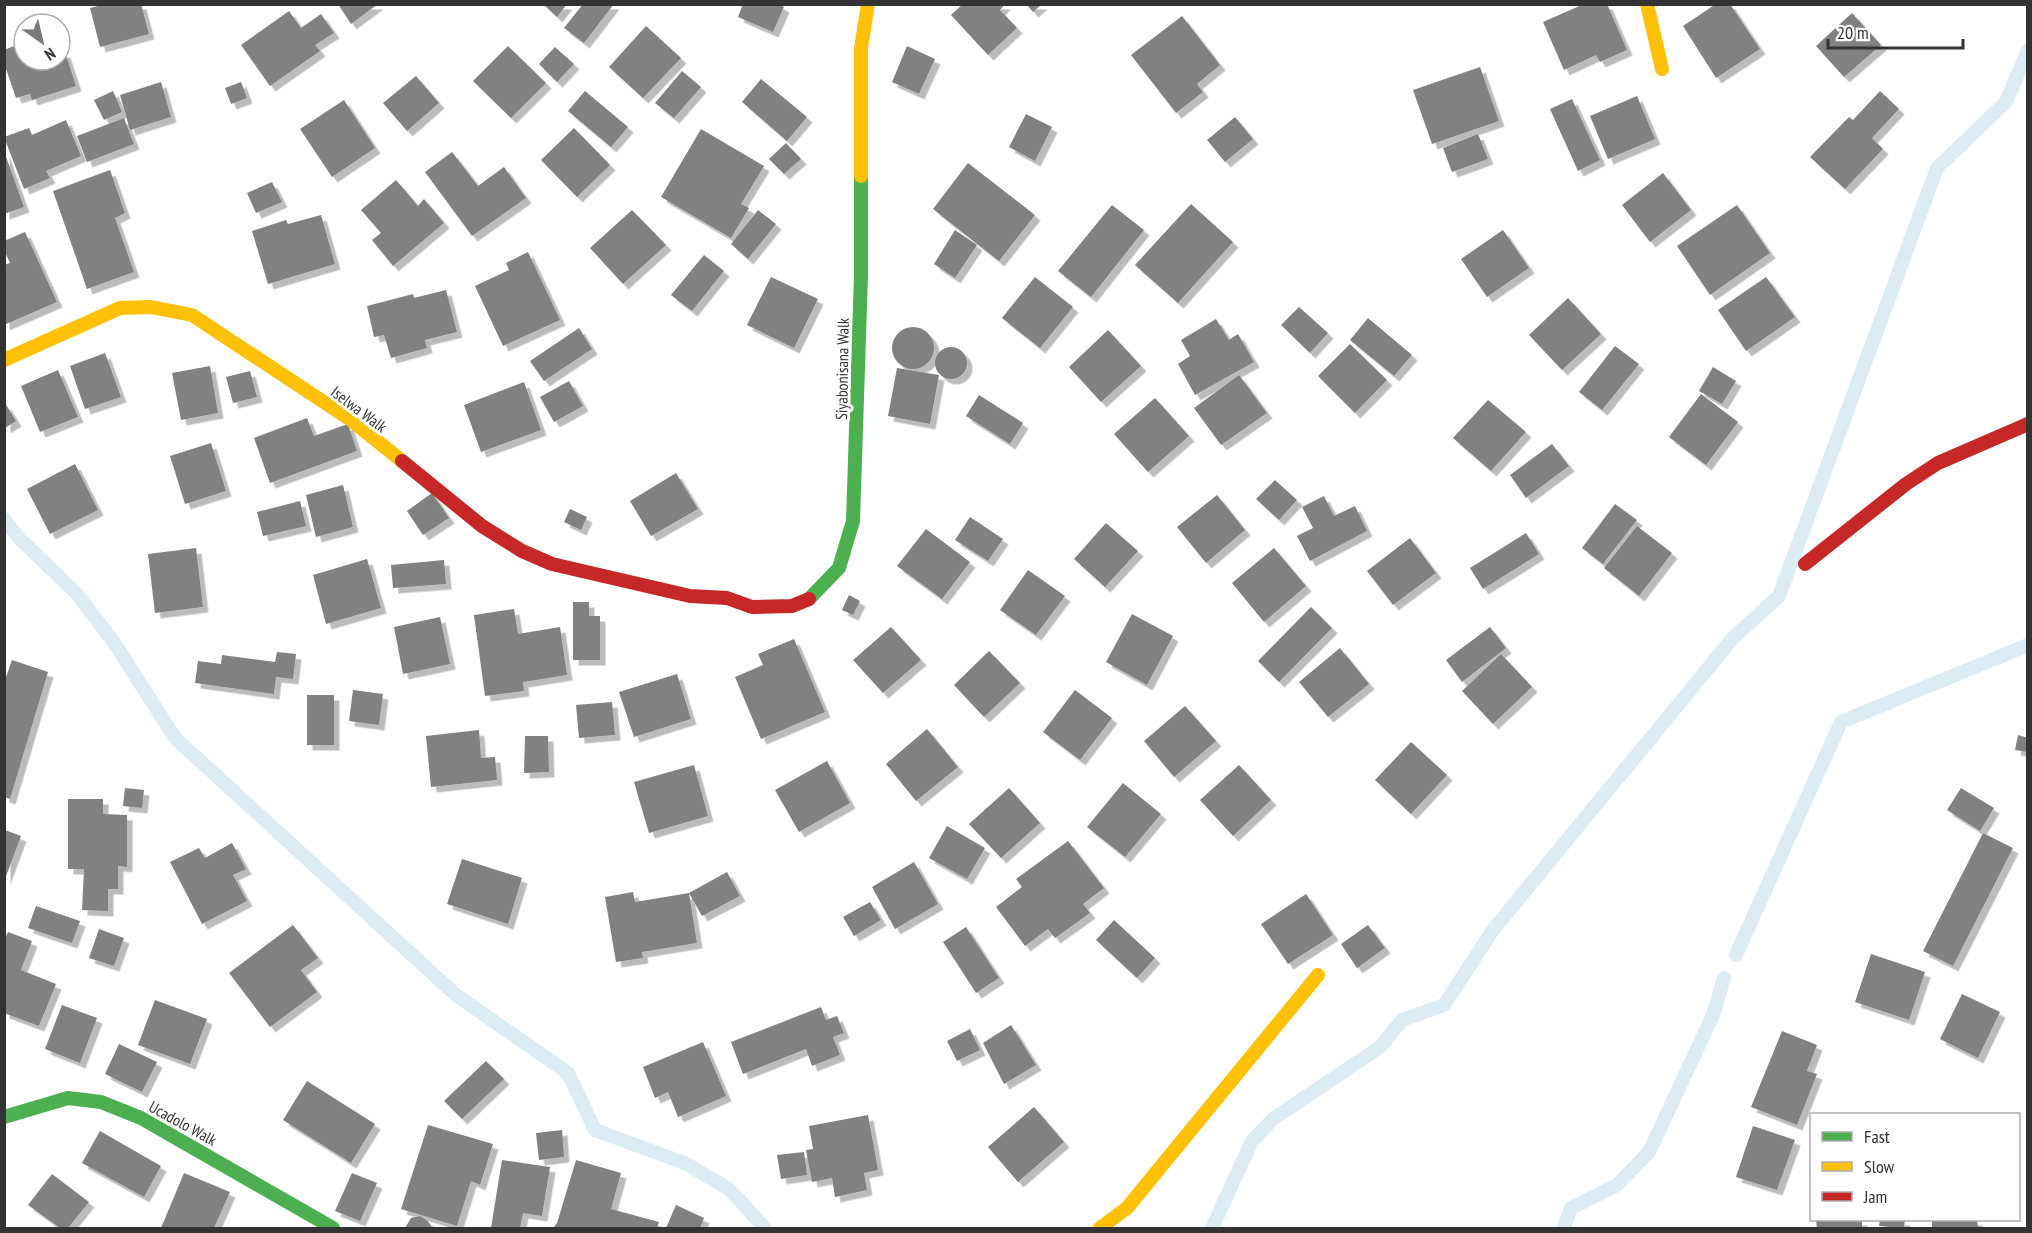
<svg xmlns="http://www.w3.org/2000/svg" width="2032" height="1233" viewBox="0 0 2032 1233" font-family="'PT Sans Narrow',sans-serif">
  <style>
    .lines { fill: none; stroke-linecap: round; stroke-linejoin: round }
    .stream { stroke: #ddebf3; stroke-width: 14 }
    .building { fill: #818181; filter: url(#shadow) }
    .fast { stroke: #4caf50; stroke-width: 14 }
    .slow { stroke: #ffc107; stroke-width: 14 }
    .jam { stroke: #c62828; stroke-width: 14 }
    .labels { text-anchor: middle; stroke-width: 6; stroke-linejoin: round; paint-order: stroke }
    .street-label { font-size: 16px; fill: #333; stroke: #fff }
  </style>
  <defs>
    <filter id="shadow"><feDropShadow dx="5.5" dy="5.5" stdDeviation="0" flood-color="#0004"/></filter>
  </defs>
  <rect width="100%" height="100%" fill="#fff"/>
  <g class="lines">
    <!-- stream -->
    <path class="stream" d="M4 519 19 538 77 594 115 644 175 738 456 995 568 1073 595 1130 687 1164 729 1189 765 1228
      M1736 955 1841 722 2028 645
      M1212 1228 1252 1141 1273 1119 1380 1047 1402 1020 1444 1005 1493 930 1733 638 1779 596 1937 168 2006 102 2028 50
      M1564 1228 1571 1208 1617 1185 1649 1152 1713 1015 1724 978"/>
  </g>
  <!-- building -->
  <path class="building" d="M106 4H141L149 34 100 47 90 8Z
    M338 4H378L351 24Z
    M543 4H567L557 17Z
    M583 4H614L584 43 564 28Z
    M743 4H779L784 7 773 32 738 17Z
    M963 4H1005L1000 10 1017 28 988 55 951 15Z
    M1026 4H1042L1033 12Z
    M1584 4H1607L1627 50 1600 62 1596 55 1564 70 1543 22Z
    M1716 4H1730L1760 49 1716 78 1683 26Z
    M289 11 301 28 321 14 334 33 315 45 320 51 270 86 241 45Z
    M1852 13 1881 45 1844 77 1816 46Z
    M1182 16 1220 65 1197 84 1203 92 1176 113 1131 55Z
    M646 26 681 58 643 98 609 67Z
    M24 42V60H60V53L65 52 76 86 32 100 30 94 16 98 4 63V50Z
    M508 46 546 83 511 118 473 81Z
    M907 46 935 59 919 94 892 82Z
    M555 47 574 64 557 82 539 64Z
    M1480 67 1499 121 1432 144 1413 90Z
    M682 71 701 87 674 118 655 103Z
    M416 76 439 103 407 131 383 103Z
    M761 79 807 117 787 141 742 102Z
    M161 82 171 117 130 130 120 95Z
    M241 82 247 98 231 104 225 88Z
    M113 91 122 112 104 120 94 100Z
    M585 91 628 127 611 147 568 111Z
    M1880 91 1899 109 1872 138 1883 149 1845 189 1810 157 1849 117 1853 120Z
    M1637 96 1655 139 1608 159 1590 116Z
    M1572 99 1600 160 1578 171 1550 109Z
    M344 100 375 148 332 177 300 129Z
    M1026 114 1052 127 1035 161 1009 147Z
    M1235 117 1253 139 1225 162 1207 140Z
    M124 118 134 144 87 162 77 136Z
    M66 120 81 156 46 171 50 178 24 189 4 137 29 128 32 135Z
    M574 128 610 165 577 197 541 160Z
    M701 129 764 166 741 204 749 208 731 238 661 197Z
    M1478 134 1488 159 1452 172 1443 148Z
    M786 143 801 159 784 174 769 159Z
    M4 151 24 207 4 214Z
    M452 152 478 186 504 167 526 198 472 236 425 172Z
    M968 163 1035 215 999 261 933 209Z
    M110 170 125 213 115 218 134 272 87 289 53 191Z
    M1663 173 1691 210 1650 242 1622 205Z
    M396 180 418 206 424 199 444 223 393 266 372 240 381 233 361 210Z
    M272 182 282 202 256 213 247 193Z
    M1191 204 1233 242 1178 303 1135 265Z
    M1112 205 1144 230 1091 297 1058 271Z
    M1737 205 1770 253 1710 295 1677 246Z
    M632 210 666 245 623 284 590 248Z
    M758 210 776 224 748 259 731 244Z
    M321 215 335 264 268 284 252 231 286 220 288 224Z
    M955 230 977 245 955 278 934 264Z
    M1503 230 1529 268 1487 297 1461 259Z
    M25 232 57 302 4 325V265L10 263 4 250V241Z
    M528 252 560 320 503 346 475 286 509 270 506 263Z
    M704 255 724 271 692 311 671 295Z
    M771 277 818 299 794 348 747 325Z
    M1035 277 1073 307 1040 348 1002 318Z
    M1766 277 1795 317 1746 351 1718 310Z
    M446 290 457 332 425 340 427 348 391 358 384 335 374 337 367 306 413 294 414 298Z
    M1568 298 1601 334 1562 370 1529 335Z
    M1299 307 1328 333 1310 353 1281 325Z
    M1368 318 1412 355 1394 376 1350 340Z
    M1216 319 1229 340 1238 334 1254 362 1195 395 1178 364 1190 356 1181 340Z
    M892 348a21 21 0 1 1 42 0a21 21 0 1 1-42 0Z
    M579 328 592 349 544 381 530 361Z
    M1108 330 1141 366 1101 402 1069 367Z
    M1350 344 1387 380 1355 413 1318 376Z
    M1615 346 1639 364 1602 410 1579 392Z
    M935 363a16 16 0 1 1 32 0a16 16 0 1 1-32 0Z
    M105 353 121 397 85 409 70 366Z
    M210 366 218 413 181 420 172 373Z
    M1713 367 1736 381 1722 404 1699 391Z
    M897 368 939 375 930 424 888 416Z
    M58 370 78 417 40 432 21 386Z
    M250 371 257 397 233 403 226 377Z
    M1239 375 1267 413 1221 445 1194 408Z
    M569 381 583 406 554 422 540 397Z
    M524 382 541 430 481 452 464 405Z
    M1701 394 1738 422 1706 465 1669 437Z
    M979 395 1023 423 1010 444 966 416Z
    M1155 398 1189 436 1148 472 1114 434Z
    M1488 400 1526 432 1491 471 1453 438Z
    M5 403 16 421 5 428Z
    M307 418 314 436 348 424 357 451 270 483 254 438Z
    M211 443 226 491 185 504 170 456Z
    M1552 444 1569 466 1526 498 1510 475Z
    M75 464 98 510 50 534 27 489Z
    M676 473 698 509 651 536 630 501Z
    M1275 480 1297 500 1279 520 1256 499Z
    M343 485 353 527 316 537 306 495Z
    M432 493 449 518 423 535 407 511Z
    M1217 495 1245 530 1206 563 1177 527Z
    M1324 496 1334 516 1355 506 1367 531 1310 561 1297 536 1313 528 1302 507Z
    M300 501 306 526 263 536 257 512Z
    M1615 504 1637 520 1603 564 1582 548Z
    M570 509 587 517 581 530 564 522Z
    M970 517 1003 539 988 561 955 540Z
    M1106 523 1138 551 1105 587 1074 559Z
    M1637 526 1672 553 1639 596 1604 568Z
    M926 529 970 562 942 599 897 566Z
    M1526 533 1539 554 1483 589 1470 568Z
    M1410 538 1436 573 1393 605 1367 571Z
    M196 548 203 607 155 613 148 554Z
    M1274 548 1306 586 1264 622 1232 583Z
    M367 559 381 608 326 624 313 575Z
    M444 560 446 584 393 588 391 565Z
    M1028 570 1065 596 1036 635 1000 610Z
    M849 595 860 601 853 615 842 610Z
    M573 602H589V616H600V660H573Z
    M1311 607 1332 628 1279 682 1258 661Z
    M514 609 518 634 560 627 567 675 523 682 524 691 485 696 474 615Z
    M1132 614 1173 636 1147 685 1106 662Z
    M440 617 450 664 403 674 394 627Z
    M891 627 921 660 883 693 853 660Z
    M1490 627 1506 648 1462 682 1446 660Z
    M794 639 825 712 761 739 735 677 763 665 758 654Z
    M1340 648 1369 684 1328 717 1299 682Z
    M989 651 1020 683 984 717 954 685Z
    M277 652 296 654 293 679 276 677 274 694 195 683 198 661 221 664 222 655 275 662Z
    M1501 654 1532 687 1493 724 1462 691Z
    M12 660 48 672 10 799 4 797V683Z
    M677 674 691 719 634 737 619 692Z
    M353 690 383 694 379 725 349 721Z
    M1075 690 1112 718 1080 760 1043 732Z
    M307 695H334V745H307Z
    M612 702 615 735 579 738 576 705Z
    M1185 706 1216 741 1174 777 1144 741Z
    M927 729 958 767 916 801 886 764Z
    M479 730 481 758 495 757 497 780 431 787 426 736Z
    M2018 735 2028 738 2027 752 2015 750Z
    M525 736H548L549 772 524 773Z
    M1411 742 1447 775 1411 814 1375 780Z
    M827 761 850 803 799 832 775 790Z
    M694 765 708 816 649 833 634 782Z
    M1239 765 1271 800 1233 836 1200 800Z
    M1123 783 1161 814 1125 857 1087 827Z
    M125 788 144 790 142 808 123 806Z
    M1009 788 1040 823 1001 858 969 824Z
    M1961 788 1994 808 1980 831 1947 810Z
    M68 799H103V814L127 815V867L118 866V889H108V911L82 910 84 869H68Z
    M947 826 985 848 967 879 929 858Z
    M5 830 21 836 5 879Z
    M1983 833 2013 848 1953 966 1923 951Z
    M1068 841 1104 888 1083 904 1090 913 1055 938 1048 929 1025 946 996 907 1022 887 1016 879Z
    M232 843 246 869 233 875 247 901 202 924 170 862 199 848 205 858Z
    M462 859 522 878 508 924 447 904Z
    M914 862 938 904 895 929 872 887Z
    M727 872 740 896 702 916 689 893 697 943 642 952 643 958 616 962 605 897 633 892 635 902 689 893Z
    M1306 894 1333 935 1288 964 1261 924Z
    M870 902 881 920 854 936 843 917Z
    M36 906 80 921 72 943 28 928Z
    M1114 920 1155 958 1137 978 1096 940Z
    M293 925 318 958 301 970 317 992 270 1027 229 973Z
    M1368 925 1385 948 1357 968 1341 944Z
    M966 927 999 978 976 993 943 942Z
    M99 929 124 938 114 966 89 958Z
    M8 932 32 941 21 970 56 984 39 1026 4 1013V940Z
    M1871 954 1925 972 1909 1020 1855 1002Z
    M1962 994 2000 1012 1978 1058 1940 1039Z
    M155 1000 207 1019 190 1064 138 1045Z
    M62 1005 97 1018 80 1063 45 1049Z
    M821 1007 826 1020 837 1016 844 1033 833 1037 840 1055 812 1066 806 1049 743 1074 731 1042Z
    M1011 1025 1036 1065 1004 1084 983 1043Z
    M970 1029 980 1050 957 1061 947 1041Z
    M1782 1031 1817 1045 1807 1071 1817 1074 1797 1125 1751 1107Z
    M703 1042 726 1096 678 1117 668 1092 655 1098 643 1067Z
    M119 1044 157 1062 142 1092 105 1074Z
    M486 1061 504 1079 462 1119 444 1101Z
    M307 1081 375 1124 351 1163 283 1120Z
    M1034 1107 1064 1142 1018 1182 988 1147Z
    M868 1115 878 1170 864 1173 867 1190 835 1197 832 1178 812 1182 806 1150 813 1149 809 1126Z
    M428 1125 493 1144 480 1185 471 1181 457 1226 401 1209Z
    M1753 1126 1795 1140 1777 1190 1736 1177Z
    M562 1130 564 1157 539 1160 536 1133Z
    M100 1131 161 1166 144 1197 82 1163Z
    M804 1152 807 1175 781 1179 777 1155Z
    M502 1160 550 1167 542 1216 523 1213 520 1228H491Z
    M576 1160 621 1173 611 1209 659 1222 657 1228H553L557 1223Z
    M184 1173 230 1192 214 1228H161Z
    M352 1173 377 1183 360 1221 335 1211Z
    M52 1174 89 1202 68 1228H60L28 1205Z
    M676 1205 704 1218 700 1228H666Z
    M420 1216 428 1221 432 1228H405L411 1218Z
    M1816 1220H1862V1228H1817Z
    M1880 1220H1905L1904 1228 1879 1226Z
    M1932 1220H1977L1978 1228H1932Z"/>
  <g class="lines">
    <!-- fast -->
    <path class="fast" d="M809 599 839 568 853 521 861 275V176
      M4 1117 68 1098 101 1102 141 1118 333 1228"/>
    <!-- slow -->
    <path class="slow" d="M1647 4 1662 69
      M861 176V48L868 4
      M4 360 120 308 151 307 192 315 351 420 402 461
      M1100 1228 1127 1208 1318 975"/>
    <!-- jam -->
    <path class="jam" d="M402 461 482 526 522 551 552 564 690 596 727 598 752 607 792 606 809 599
      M1805 564 1906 484 1938 463 2028 424"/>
  </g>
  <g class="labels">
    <!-- street labels -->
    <g class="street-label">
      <text transform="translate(842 369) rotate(-89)" y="6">Siyabonisana Walk</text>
      <text transform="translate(359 409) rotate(37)" y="6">Iselwa Walk</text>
      <text transform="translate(183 1123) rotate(29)" y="6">Ucadolo Walk</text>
    </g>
  </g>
  <!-- border -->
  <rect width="2032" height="1233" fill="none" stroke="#333333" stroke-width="12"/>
  <!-- legend -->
  <rect x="1810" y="1113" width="210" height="108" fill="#ffffff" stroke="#adadad" stroke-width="1.5"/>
  <rect x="1822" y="1132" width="30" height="9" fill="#4caf50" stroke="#adadad" stroke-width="1.5"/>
  <text x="1864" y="1143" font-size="18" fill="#333333">Fast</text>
  <rect x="1822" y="1162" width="30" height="9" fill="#ffc107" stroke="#adadad" stroke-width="1.5"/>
  <text x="1864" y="1173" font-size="18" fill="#333333">Slow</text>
  <rect x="1822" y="1192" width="30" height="9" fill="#c62828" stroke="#adadad" stroke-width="1.5"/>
  <text x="1864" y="1203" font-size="18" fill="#333333">Jam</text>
  <!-- north arrow -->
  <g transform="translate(42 42) rotate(146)"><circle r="28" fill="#ffffff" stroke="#adadad" stroke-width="1.5"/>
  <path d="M0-4.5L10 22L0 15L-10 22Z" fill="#7a7a7a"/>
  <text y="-9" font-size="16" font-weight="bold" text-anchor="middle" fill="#333333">N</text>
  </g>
  <!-- scale -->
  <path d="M1828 39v9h135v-9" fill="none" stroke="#333333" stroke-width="3"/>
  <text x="1837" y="39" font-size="18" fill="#333333" stroke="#ffffff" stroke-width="4.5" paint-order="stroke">20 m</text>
</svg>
